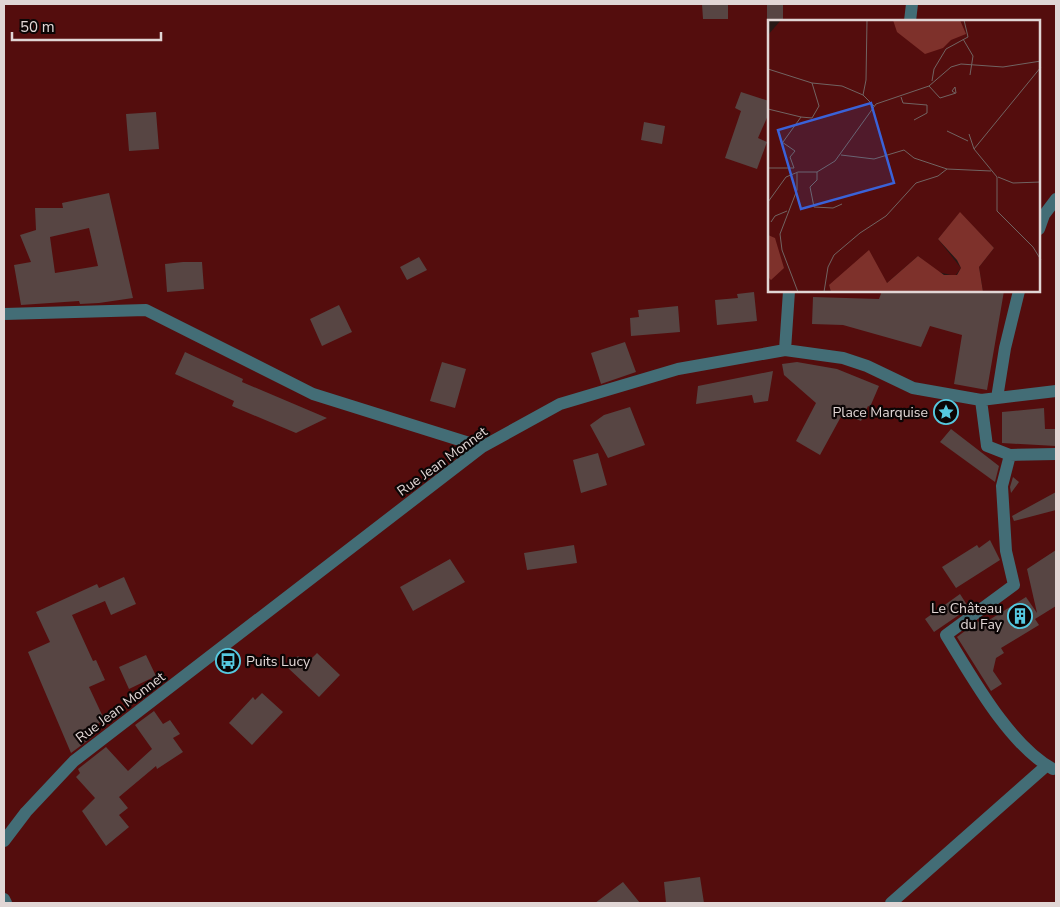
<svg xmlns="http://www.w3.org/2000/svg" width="1060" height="907" viewBox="0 0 1060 907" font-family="'Nunito Sans',sans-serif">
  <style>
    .green { fill: #540d0d; fill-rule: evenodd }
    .building { fill: #574543; fill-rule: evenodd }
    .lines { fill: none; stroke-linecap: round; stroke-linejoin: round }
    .minor { stroke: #436d76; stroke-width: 12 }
    .labels { text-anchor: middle; stroke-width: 4.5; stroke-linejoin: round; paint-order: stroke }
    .poi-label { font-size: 14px; fill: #e1d6d5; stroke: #0b0505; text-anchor: end }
    .street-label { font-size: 14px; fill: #e1d6d5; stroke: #0b0505 }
    .inset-road { fill: none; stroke: #716462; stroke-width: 1 }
    .view { fill: #3a62d8; fill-opacity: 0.15; stroke: #3a62d8; stroke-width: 2.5 }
    .inset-edge { fill: none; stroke: #e1d6d5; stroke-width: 2.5 }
  </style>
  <rect width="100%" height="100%" fill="#271816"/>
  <!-- green -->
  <path class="green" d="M4 4H1056V903H4ZM769 21H1039V291H769Z"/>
  <!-- building -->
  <path class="building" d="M702 4H728V19H703Z
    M767 4H783V21H767Z
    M741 92 769 101V113L758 138 767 142 757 169 725 158 741 111 735 108Z
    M156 112 159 149 129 151 126 114Z
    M644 122 665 126 662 144 641 140Z
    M109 193 133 298 99 303 80 304 79 301 21 305 14 265 31 262 20 235 36 230 35 208H63L62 203ZM89 228 98 266 55 273 50 237Z
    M419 257 427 270 407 280 400 267Z
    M183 262H202L204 289 167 292 165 264Z
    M882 291H1004L987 390 954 384 962 335 930 326 921 347 843 325 812 324 813 297 879 299Z
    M754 292 757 321 717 325 715 300 738 298 737 294Z
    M339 305 352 332 322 346 310 319Z
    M678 306 680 332 631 336 630 318 639 317 638 310Z
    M625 342 636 372 601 384 591 353Z
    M185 352 243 379 242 382 327 418 296 433 232 406 234 401 175 374Z
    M442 362 466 369 455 408 430 401Z
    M797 362 837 369 879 386 870 407 868 406 861 421 843 413 820 455 796 441 816 403 784 375 782 364Z
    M773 371 768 401 754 403 752 395 696 404 698 386Z
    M630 407 645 445 608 458 590 425 604 415Z
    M1044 408 1045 429H1056V446L1002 443V412Z
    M951 429 999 466 995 482 940 442Z
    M598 453 607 485 581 493 573 460Z
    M1013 477 1019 482 1011 493 1010 487Z
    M1056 492V510L1014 521 1012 516Z
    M990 540 1000 560 956 588 942 567 977 545 979 548Z
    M574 545 577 563 527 570 524 553Z
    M1056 550V606L1035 619 1039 625 1001 648 1004 653 996 658 993 671 1002 684 991 691 957 637 978 621 981 625 1026 597 1037 613 1027 569Z
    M450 559 465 582 413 611 400 587Z
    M124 577 136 604 111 615 105 601 72 615 93 661 96 660 105 680 89 687 104 719 91 730 95 735 71 753 28 652 50 642 36 612 97 584 99 588Z
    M960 594 969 608 934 632 925 619Z
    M317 653 340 675 319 697 287 667 298 656 306 664Z
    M146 655 156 676 129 689 119 667Z
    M262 693 283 712 252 745 229 723 253 697 255 700Z
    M154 711 163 724 170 720 180 734 173 738 183 752 157 769 156 766 119 797 128 808 119 815 129 827 106 846 82 811 95 798 76 777 80 773 78 769 106 747 128 771 152 749 135 725Z
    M700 877 704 903H666L664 882Z
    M623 882 640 903H595Z"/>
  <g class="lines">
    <!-- minor -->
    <path class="minor" d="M910 21 912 4
      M1039 229 1044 215 1056 199
      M4 314 146 310 313 394 482 447
      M785 350 789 291
      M997 398 1005 348 1019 291
      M981 400 987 446 1010 455 1056 454
      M1010 455 1002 486 1006 551 1014 585 946 635C972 677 1009 745 1053 769
      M4 841 26 812 74 761 482 447 560 404 678 369 785 350 843 358 867 366 913 388 981 400 1056 391
      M4 899 6 903
      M891 903 1046 766"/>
  </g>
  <!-- icons -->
  <defs>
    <symbol id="sight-ring" viewBox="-11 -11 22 22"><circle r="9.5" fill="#0b0505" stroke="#56c9e0" stroke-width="1.5"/><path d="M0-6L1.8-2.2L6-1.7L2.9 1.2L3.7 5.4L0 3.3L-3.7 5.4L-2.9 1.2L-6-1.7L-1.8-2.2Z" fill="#56c9e0"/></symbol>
    <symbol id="building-ring" viewBox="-11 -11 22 22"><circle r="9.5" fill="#0b0505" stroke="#56c9e0" stroke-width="1.5"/><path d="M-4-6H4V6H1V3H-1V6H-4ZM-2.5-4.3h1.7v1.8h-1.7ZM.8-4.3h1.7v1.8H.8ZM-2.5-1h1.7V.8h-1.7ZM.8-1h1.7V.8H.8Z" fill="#56c9e0"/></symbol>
    <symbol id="bus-ring" viewBox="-11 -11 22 22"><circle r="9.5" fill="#0b0505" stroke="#56c9e0" stroke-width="1.5"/><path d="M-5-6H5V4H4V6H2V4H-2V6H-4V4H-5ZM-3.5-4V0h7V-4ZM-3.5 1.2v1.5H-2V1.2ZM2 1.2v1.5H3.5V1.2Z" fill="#56c9e0"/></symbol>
  </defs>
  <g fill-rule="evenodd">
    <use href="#sight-ring" x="932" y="398" width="28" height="28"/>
    <use href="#building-ring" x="1006" y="602" width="28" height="28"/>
    <use href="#bus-ring" x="214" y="647" width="28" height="28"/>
  </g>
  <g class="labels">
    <!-- poi labels -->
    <g class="poi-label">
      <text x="928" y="417">Place Marquise</text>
      <text x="1002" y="613">Le Château<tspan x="1002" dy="16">du Fay</tspan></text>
      <text x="246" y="666" text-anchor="start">Puits Lucy</text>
    </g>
    <!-- street labels -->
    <g class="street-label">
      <text transform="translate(442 461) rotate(-36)" y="5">Rue Jean Monnet</text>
      <text transform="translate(120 707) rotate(-37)" y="5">Rue Jean Monnet</text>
    </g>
  </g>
  <!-- overview -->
  <g transform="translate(768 20)">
    <rect width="272" height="272" fill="#271816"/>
    <path d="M13 0H272V272H215L211 247 226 228 192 193 170 219 193 248 187 256 170 252 150 236 119 263 61 265 63 272H0V15Z" fill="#540d0d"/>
    <path d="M125 0H192L198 14 183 20 175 28 157 34 129 12ZM192 192 226 228 211 247 215 272H63L61 265 101 230 119 263 150 236 176 255H189L193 248 189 240 170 219ZM0 215 7 218 16 248 3 260 0 257Z" fill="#7e312b"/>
    <path class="inset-road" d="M195 19 205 36 202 55M0 49 44 63M164 61 166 49 178 29 200 17 196 0M161 66 172 78 188 73 187 67 184 71 187 73M95 75 98 60 99 0M133 77 135 83 159 85V93L146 100M0 89 33 97M179 111 200 121M201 114 206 129 229 157V191L265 227 273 240M14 122 27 131 22 137 26 148M15 122 33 97 44 98 51 86 44 63 74 66 95 75 106 86M206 129 273 47M73 135 106 139 136 130 146 138 179 149 223 151M0 148H26M49 152V160L42 167 46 187 65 188 74 184M29 153V170L12 214 14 230 30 272M230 157 245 163 273 162M0 182 18 157 30 152H49L67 141 108 84 161 66 183 47 193 44 235 47 273 41M3 202 7 196 19 191M56 272 60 247 66 235 92 213 118 196 148 163 170 156 179 149"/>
    <path class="view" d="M103 83 126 163 33 189 10 110Z"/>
    <rect width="272" height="272" class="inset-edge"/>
  </g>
  <!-- border -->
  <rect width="1060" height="907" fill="none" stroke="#e1d6d5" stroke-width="10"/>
  <!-- scale -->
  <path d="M12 32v8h149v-8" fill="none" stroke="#e1d6d5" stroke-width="2.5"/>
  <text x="20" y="32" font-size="15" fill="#e1d6d5" stroke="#0b0505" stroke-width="4" paint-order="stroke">50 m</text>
</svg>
